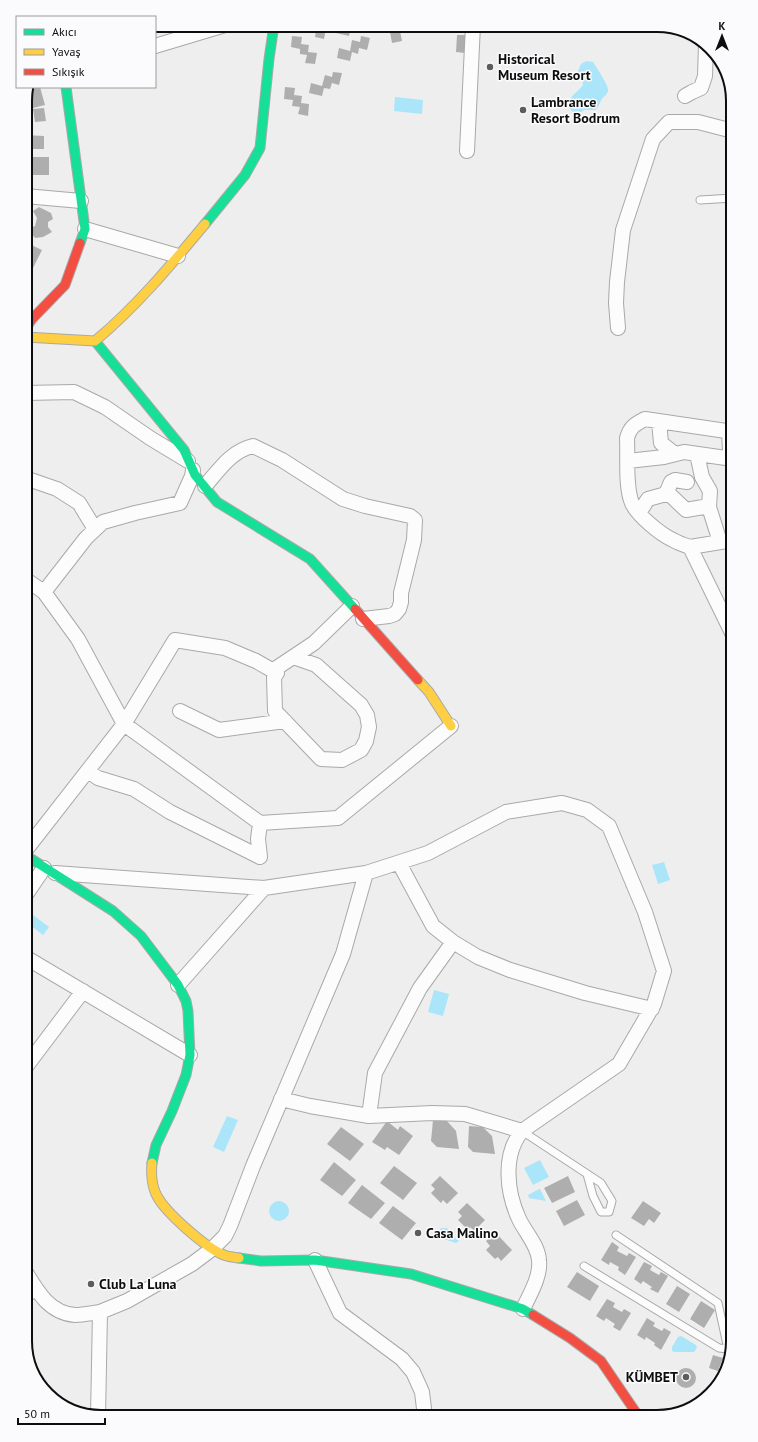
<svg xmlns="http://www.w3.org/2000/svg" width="758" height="1442" viewBox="0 0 758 1442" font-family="'PT Sans',sans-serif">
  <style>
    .water { fill: #aae5fa }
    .building { fill: #afaeaf }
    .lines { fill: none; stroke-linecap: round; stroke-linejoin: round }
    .lane-casing { stroke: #a9a9aa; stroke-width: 9 }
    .street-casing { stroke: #a9a9aa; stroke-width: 16 }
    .fast-casing { stroke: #a9a9aa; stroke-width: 11 }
    .slow-casing { stroke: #a9a9aa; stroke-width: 11 }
    .jam-casing { stroke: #a9a9aa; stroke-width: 11 }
    .lane { stroke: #fcfcfd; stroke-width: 7 }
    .street { stroke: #fcfcfd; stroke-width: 14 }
    .fast { stroke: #16e098; stroke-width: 9 }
    .slow { stroke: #ffcf43; stroke-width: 9 }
    .jam { stroke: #f24e42; stroke-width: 9 }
    .poi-dot { fill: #5c5c5c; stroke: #fbfbfd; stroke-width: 1.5 }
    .labels { text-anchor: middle; stroke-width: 3; stroke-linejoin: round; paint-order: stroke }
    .poi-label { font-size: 14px; font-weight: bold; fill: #0d0d0d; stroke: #fbfbfd; text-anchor: start }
    .rim { fill: none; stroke: #0d0d0d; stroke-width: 2 }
  </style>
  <rect width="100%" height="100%" fill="#eeeeef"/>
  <!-- water -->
  <path class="water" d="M586 61 593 62C597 69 609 85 608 91 607 95 604 96 602 99 599 103 600 106 595 110H584L580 113H574L569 108C568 96 576 94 583 85L582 80 578 71 581 64Z
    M395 97 423 100 422 114 394 111Z
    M664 862 670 880 658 884 652 865Z
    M33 915 49 927 43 935 27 923Z
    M434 990 449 994 443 1016 428 1012Z
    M227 1116 238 1120 224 1152 213 1147Z
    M540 1160 549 1177 533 1185 524 1168Z
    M539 1189H540L546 1201 529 1198 528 1195Z
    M269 1211a10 10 0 1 1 20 0a10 10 0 1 1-20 0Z
    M441 1228H447L452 1235 459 1241 456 1243 440 1238 438 1232Z
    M681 1336 696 1345 697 1348 694 1352H675L672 1351V1347L678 1337Z"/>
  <!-- building -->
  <path class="building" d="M310 25H318V26L326 28 324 39 315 37 316 30 309 29Z
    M338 25 349 26 358 25 357 29 351 28 349 36 336 33Z
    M400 31 402 41 392 43 390 32Z
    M457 35H466L465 53 456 52Z
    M292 36 302 37 301 44 309 45 308 52 317 53 315 64 305 63 307 55 300 54V49L291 47Z
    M361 36 370 38 367 50 359 48 358 54 352 52 350 61 337 58 339 48 350 51 352 40 360 42Z
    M333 72 342 73 339 85 332 83 330 89 324 88 322 96 309 93 311 83 322 86 325 75 332 77Z
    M30 87H40L45 105 25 110V97Z
    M285 87 295 88 294 95 302 96 301 103 309 104 308 116 298 114 300 107 292 106 293 100 284 99Z
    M44 108 46 121 35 122 33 109Z
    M25 135 44 136V149H25Z
    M25 157H49V175H25Z
    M39 207 51 213 53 219 48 222V227L52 232 43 237 35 238 28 229 35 226 37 218 33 211Z
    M25 242 42 250 30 274 25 271Z
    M433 1120 447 1121 456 1131 459 1149 437 1147 431 1141Z
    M387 1121 398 1130 400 1126 413 1136 399 1155 387 1147 385 1150 372 1142Z
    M469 1126 483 1127 492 1136 495 1154 473 1152 468 1147Z
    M341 1127 364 1144 350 1161 327 1144Z
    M334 1162 356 1180 342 1196 320 1180Z
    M394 1166 417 1183 403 1200 380 1183Z
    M440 1176 458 1193 447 1204 443 1200 441 1203 431 1193 435 1189 431 1185Z
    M568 1176 575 1192 552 1203 544 1188Z
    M362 1185 385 1203 371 1219 348 1203Z
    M577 1200 585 1215 564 1226 556 1211Z
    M643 1201 661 1213 654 1223 649 1219 644 1226 631 1218Z
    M467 1203 485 1220 474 1231 470 1227 468 1230 458 1220 462 1216 458 1212Z
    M393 1206 416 1223 402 1240 379 1223Z
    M495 1232 512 1250 501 1261 498 1257 495 1259 486 1250 490 1246 486 1241Z
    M612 1242 619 1247 617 1251 627 1256 629 1253 636 1257 625 1275 618 1270 619 1267 610 1262 609 1265 601 1260Z
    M644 1262 652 1266 650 1270 659 1275 661 1272 668 1276 658 1293 650 1289 652 1287 643 1281 641 1284 634 1279Z
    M577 1272 599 1286 590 1301 567 1287Z
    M677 1286 690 1294 679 1312 666 1304Z
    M607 1299 615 1303 613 1307 622 1312 624 1309 631 1313 620 1331 613 1327 615 1324 606 1318 604 1321 596 1316Z
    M701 1301 715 1310 704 1328 690 1319Z
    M647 1318 655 1323 653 1326 662 1331 664 1328 671 1332 661 1350 654 1345 655 1343 646 1337 645 1340 637 1335Z
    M713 1355 723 1358 718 1371 709 1368Z
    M676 1378a10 10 0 1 1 20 0a10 10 0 1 1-20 0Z"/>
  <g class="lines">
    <defs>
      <path id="lane" d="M700 200 733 198
        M522 1131 601 1183 612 1201 609 1212H601L593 1196 587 1174
        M616 1235 718 1303 729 1354
        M584 1266 719 1348 728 1349
        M25 1300 37 1292"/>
      <path id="street" d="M155 46 225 25
        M685 96 692 92 701 88 705 76 706 44
        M467 151 473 25
        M25 196 81 201
        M85 229 178 256
        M618 328 616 303 617 282 623 230 653 139 669 122H698L733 131
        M25 393 74 392 105 407 150 438 188 461
        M659 421 661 443 675 454
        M729 432 730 451 733 459
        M697 454 702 477 710 491 709 507 720 542
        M628 461 664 457 684 452 733 459
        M25 478 57 489 79 503 95 529
        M205 486C219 470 231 451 253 446L282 460 343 499 365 506 410 516 415 520 414 540 401 593V602L399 609 395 614 389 616 363 619
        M667 492 686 510 709 506
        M639 513 648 499 666 494 671 482 675 480 687 482
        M690 547 733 540
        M25 579 44 592 78 639 124 724 260 823 338 818 451 726
        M44 592 86 538 103 522 135 513 180 503 192 476 193 470
        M733 635 690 547C684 545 678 543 673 540 660 534 637 515 632 503 625 487 628 456 627 438 630 427 635 424 645 419L733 432
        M293 657 316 665 361 705 367 715 369 727 366 741 361 750 342 760 321 759 275 711 274 677 277 673 275 669 314 643 352 606
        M180 711 219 730 285 721
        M88 771 98 778 134 789 170 812 260 857
        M260 823 258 839 260 857
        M25 851 124 724 175 640 225 648 256 661 277 673
        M399 863 433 926 453 942 478 957 510 970 585 993 652 1009
        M55 873 264 888 366 873 428 853 506 812 562 803 587 810 609 826 645 912 664 971 654 1004 619 1064 522 1131C502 1155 507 1193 519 1219 525 1232 538 1245 539 1260 541 1276 530 1294 523 1309
        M25 896 44 868
        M25 957 190 1055
        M178 985 264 888
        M25 1068 83 991
        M281 1099 310 1106 369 1116 432 1113 465 1114 522 1131
        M369 1116 375 1073 420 988 453 942
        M315 1260 340 1313 402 1359 413 1372 422 1392 425 1417
        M25 1271C37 1291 49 1313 75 1315 83 1315 92 1313 100 1312
        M98 1417 100 1312 127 1301 192 1264 212 1249 225 1236 230 1226 253 1166 343 954 366 873"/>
      <path id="fast" d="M66 87 85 229 80 243
        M205 224 245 175 260 148 269 59 274 25
        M95 341 184 450 195 475 217 502 310 559 355 609
        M25 855 113 911 141 936 178 985 186 1001 188 1011 190 1055 186 1075 172 1111 156 1145 152 1163
        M239 1258 261 1261 315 1260 411 1274 523 1309 533 1315"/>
      <path id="slow" d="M25 337 95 341C136 307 171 265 205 224
        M418 680 429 692 451 726
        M152 1163C151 1173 152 1187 157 1196 166 1213 206 1248 224 1255 228 1257 234 1257 239 1258"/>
      <path id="jam" d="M25 329 32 319 65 285 80 243
        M355 609 418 680
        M533 1315 570 1338 601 1361 637 1414 641 1417"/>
    </defs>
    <!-- lane casing -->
    <use href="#lane" class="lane-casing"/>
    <!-- street casing -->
    <use href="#street" class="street-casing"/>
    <!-- fast casing -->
    <use href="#fast" class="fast-casing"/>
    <!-- slow casing -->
    <use href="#slow" class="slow-casing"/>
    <!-- jam casing -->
    <use href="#jam" class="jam-casing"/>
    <!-- lane -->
    <use href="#lane" class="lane"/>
    <!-- street -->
    <use href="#street" class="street"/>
    <!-- fast -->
    <use href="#fast" class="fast"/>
    <!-- slow -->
    <use href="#slow" class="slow"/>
    <!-- jam -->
    <use href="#jam" class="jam"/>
  </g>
  <!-- markers -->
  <g class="poi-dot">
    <circle cx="490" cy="67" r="4"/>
    <circle cx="523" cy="110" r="4"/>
    <circle cx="418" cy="1233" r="4"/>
    <circle cx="91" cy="1284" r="4"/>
    <circle cx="686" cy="1377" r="4"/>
  </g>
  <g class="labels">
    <!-- poi labels -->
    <g class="poi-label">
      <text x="498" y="64">Historical<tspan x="498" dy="16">Museum Resort</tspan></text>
      <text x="531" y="107">Lambrance<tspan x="531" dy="16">Resort Bodrum</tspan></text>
      <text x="426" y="1238">Casa Malino</text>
      <text x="99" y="1289">Club La Luna</text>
      <text x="678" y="1382" text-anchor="end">KÜMBET</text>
    </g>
  </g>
  <!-- crop -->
  <path d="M0 0H758V1442H0ZM101 32H657A69 69 0 0 1 726 101V1341A69 69 0 0 1 657 1410H101A69 69 0 0 1 32 1341V101A69 69 0 0 1 101 32Z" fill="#fbfbfd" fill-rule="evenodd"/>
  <path class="rim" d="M101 32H657A69 69 0 0 1 726 101V1341A69 69 0 0 1 657 1410H101A69 69 0 0 1 32 1341V101A69 69 0 0 1 101 32Z"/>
  <!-- legend -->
  <rect x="16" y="16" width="140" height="72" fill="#fbfbfd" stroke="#9c9c9d"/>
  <rect x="24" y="29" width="20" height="6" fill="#16e098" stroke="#9c9c9d"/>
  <text x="52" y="36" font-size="12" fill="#0d0d0d">Akıcı</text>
  <rect x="24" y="49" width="20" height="6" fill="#ffcf43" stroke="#9c9c9d"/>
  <text x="52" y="56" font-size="12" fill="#0d0d0d">Yavaş</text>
  <rect x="24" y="69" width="20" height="6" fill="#f24e42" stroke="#9c9c9d"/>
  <text x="52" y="76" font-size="12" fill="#0d0d0d">Sıkışık</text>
  <!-- north arrow -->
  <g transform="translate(722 36)" stroke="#fbfbfd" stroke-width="3" paint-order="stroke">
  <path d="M0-3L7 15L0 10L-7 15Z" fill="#0d0d0d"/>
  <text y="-6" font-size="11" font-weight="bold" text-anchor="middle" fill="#0d0d0d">K</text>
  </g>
  <!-- scale -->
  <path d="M18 1418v6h87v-6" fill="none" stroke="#0d0d0d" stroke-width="2"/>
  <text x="24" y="1418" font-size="12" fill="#0d0d0d" stroke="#fbfbfd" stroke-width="3" paint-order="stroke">50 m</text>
</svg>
